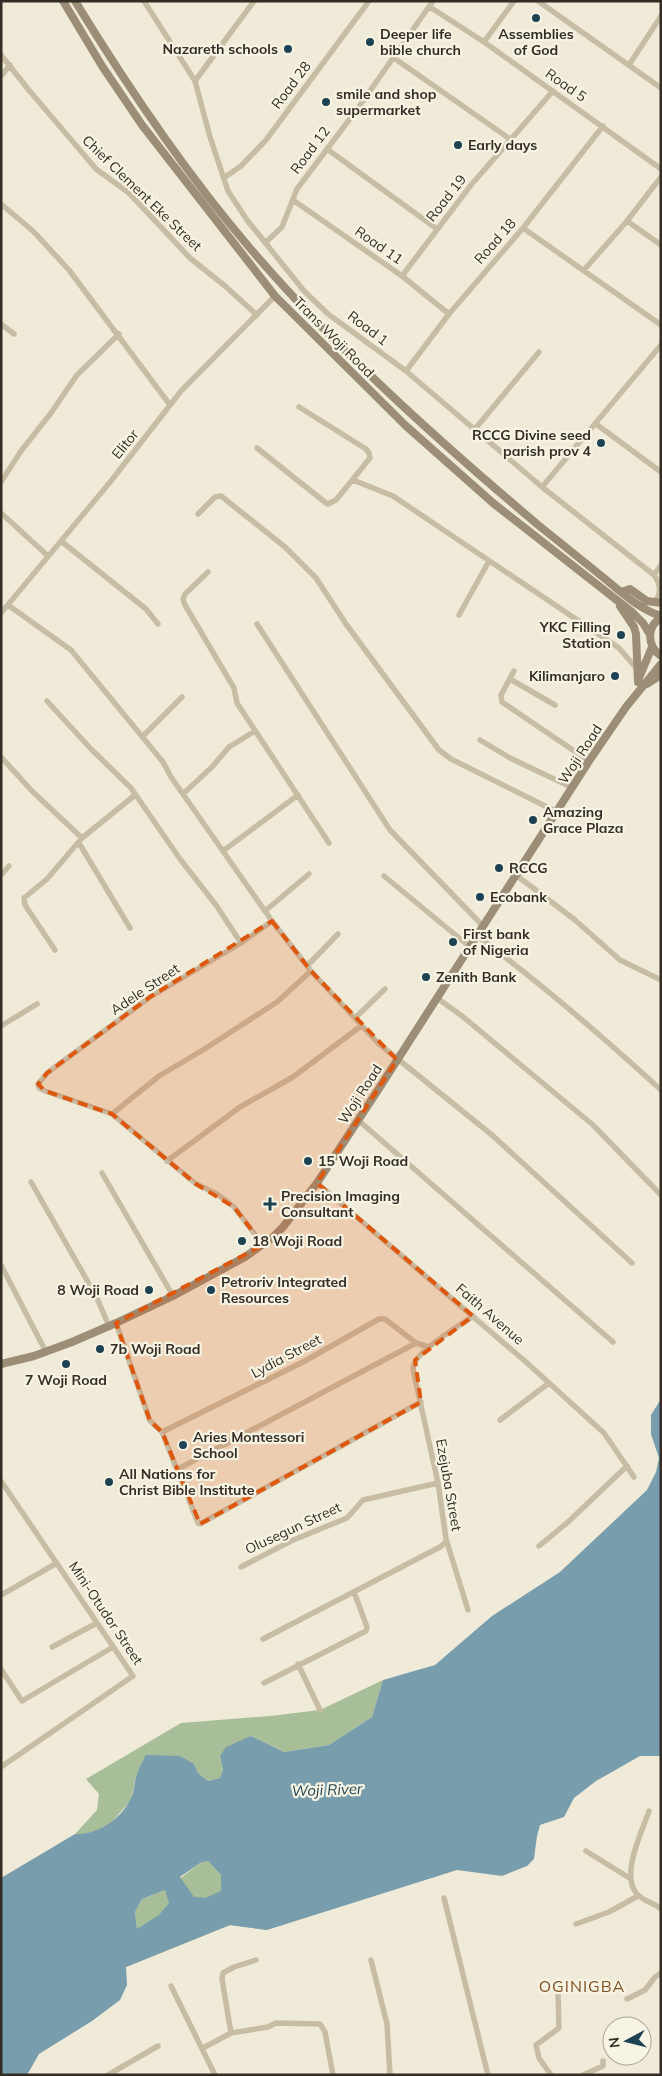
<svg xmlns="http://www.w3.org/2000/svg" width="662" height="2076" viewBox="0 0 662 2076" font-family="Mulish,sans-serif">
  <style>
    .green { fill: #a8be99 }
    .water { fill: #789dac; fill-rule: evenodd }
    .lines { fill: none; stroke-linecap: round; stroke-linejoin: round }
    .street { stroke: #c7bda5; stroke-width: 5.5 }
    .secondary { stroke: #9b8d76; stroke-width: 8 }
    .marked { fill: #df570d; fill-opacity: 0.2; stroke: #df570d; stroke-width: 4; stroke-dasharray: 10 6; stroke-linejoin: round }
    .poi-dot { fill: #1d4253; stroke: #f8f4e4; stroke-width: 2 }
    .labels { text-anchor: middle; stroke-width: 4.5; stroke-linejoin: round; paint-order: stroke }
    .poi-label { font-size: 14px; font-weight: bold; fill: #332d26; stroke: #f8f4e4; text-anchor: start }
    .street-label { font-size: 14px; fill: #332d26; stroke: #f8f4e4 }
    .water-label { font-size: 15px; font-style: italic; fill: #1d4253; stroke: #f8f4e4 }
    .quarter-label { font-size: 16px; letter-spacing: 1px; fill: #804f22; stroke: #f8f4e4 }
  </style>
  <rect width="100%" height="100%" fill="#f0ebd8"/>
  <!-- green -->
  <path class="green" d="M383 1680 372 1717 329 1745 284 1752 251 1736 220 1756 223 1770 220 1778 208 1781 198 1773 194 1764 136 1776 131 1800 111 1823 97 1831 83 1834H75L97 1810 99 1794 86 1779 181 1723 270 1716 320 1710Z
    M208 1861 221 1875V1891L267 1930 230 1925 126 1967 137 1929 135 1912 142 1899 165 1890 200 1863Z"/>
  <!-- water -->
  <path class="water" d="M661 1399V1756H640L596 1781 574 1798 564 1817 540 1825 537 1836 534 1859 527 1866 502 1876 457 1870 267 1930 230 1925 126 1967 127 1985 120 2000 92 2021 39 2054 27 2075H1V1878L75 1834C97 1835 120 1820 130 1800 134 1794 134 1784 136 1777 138 1770 142 1762 146 1755L180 1756 194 1764 198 1773 208 1781 220 1778 223 1770 220 1756 226 1747 251 1736 284 1752 329 1745 372 1717 383 1680 435 1665 492 1616 560 1572 647 1490 656 1472 659 1458 651 1434V1415ZM208 1861 221 1875V1891L205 1898 194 1897 180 1877 200 1863ZM165 1890 169 1903 159 1915 137 1929 135 1912 142 1899Z"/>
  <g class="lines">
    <!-- street -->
    <path class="street" d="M144 1 195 81 210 137 228 191 247 220 304 291 328 314 406 371 542 487 654 575C661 585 662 593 654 603
      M538 1 661 88
      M430 7 484 42 661 169
      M484 42 514 1
      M1 55 28 89 96 169 129 193 190 258 225 286 257 315
      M394 58 510 139
      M629 65 661 16
      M1 76 10 65
      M195 81 254 1
      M327 149 437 229
      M225 177 241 166 266 140 369 1
      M293 200 402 276 449 314
      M1 204 33 231 69 270 170 405
      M627 221 661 245
      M523 228 661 325
      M265 243 282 227 297 189 358 108 433 1
      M584 270 627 221 661 177
      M402 276 471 185 553 91
      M1 324 14 334
      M406 371 449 314 523 228 603 126
      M596 424 661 472
      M475 429 539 352
      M257 448 326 503 328 504 336 500 370 458 369 453 366 449 299 407
      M353 480 393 496 619 648 637 669
      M1 482 21 451 51 413 77 375 119 334
      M542 487 661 345
      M1 513 48 556
      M198 514 215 497 221 496 285 547 316 578 346 624 439 750 451 759 557 812
      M61 541 146 609 158 624
      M208 572 185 594 183 599 185 605 234 688 237 703 329 843
      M654 575 661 565
      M8 605 71 650 163 762 171 777 272 921 311 971 378 1043 492 1135 632 1263
      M1 613 111 481 181 391 275 296
      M459 615 489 561
      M257 624 390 830 483 926
      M514 671 501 695 502 702 589 761
      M510 679 555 705
      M47 701 91 749 131 788 180 859 216 905 241 943
      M143 736 182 697
      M480 740 510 758 573 788
      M1 757 32 791 82 838
      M184 793 212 767 229 747 255 731
      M79 843 130 928
      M223 851 298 795
      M1 875 9 866
      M516 875 575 920 620 960 661 980
      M384 876 470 947
      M265 911 309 874
      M477 936C542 984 602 1036 661 1090
      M55 950 25 905 24 898 47 879 82 838 135 795
      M307 966 338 934
      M437 998 462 1016 593 1125 661 1195
      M355 1018 385 989
      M1 1026 37 1004
      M112 1114 159 1076 203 1050 277 1002 311 971
      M358 1120 613 1342
      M167 1161 240 1107 293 1077 361 1026
      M102 1173 173 1296
      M31 1182 96 1296 109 1326
      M317 1183 526 1362 604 1433 634 1477
      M263 1245 234 1207 217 1194 196 1184 112 1114 45 1091 39 1088 38 1084 47 1073 150 997 241 943 272 921
      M1 1265 46 1352
      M116 1323 150 1421 162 1432 198 1523 200 1524 421 1402
      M500 1420 549 1383
      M162 1432 303 1362 379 1319H385L416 1343 429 1347
      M178 1469 416 1343
      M1 1481 133 1676 1 1767
      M539 1546 568 1522 627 1466
      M241 1567 291 1541 347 1518 363 1500 438 1483
      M1 1595 57 1563
      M468 1610 446 1539 438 1483 413 1369C413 1352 460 1326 473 1316
      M263 1639 440 1547 447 1541
      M52 1647 97 1623
      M298 1664 320 1710
      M1 1669 22 1701 113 1647
      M264 1683 366 1631 367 1627 354 1592
      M649 1811C642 1832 620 1875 637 1894 643 1901 654 1903 661 1909
      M586 1851 631 1879
      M444 1898 488 2075
      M576 1924 609 1912 638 1896
      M371 1960 387 2024 390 2075
      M171 1986 215 2075
      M627 1999 645 1990 655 1977 661 1973
      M231 2033 222 1979 223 1973 234 1967 256 1960
      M203 2048 231 2033 268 2027 276 2023 320 2024 325 2032 333 2075
      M108 2075 158 2046
      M551 2075 539 2058 536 2045 559 2028 558 1992
      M583 2075 603 2066V2061"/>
    <!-- secondary -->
    <path class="secondary" d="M63 1 102 66 142 125 275 296 405 425 493 503 632 612 643 623 649 633
      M75 1C127 86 184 171 249 247 336 349 435 438 537 524 559 542 582 560 604 578 621 592 639 609 661 616
      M621 592 630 589 647 601 661 603
      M620 606 634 627 636 634 638 682
      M661 618C646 627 647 646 661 656
      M639 678 652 647
      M647 684 661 675
      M1 1364 34 1356 72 1342 116 1323 173 1296 245 1257 272 1238 283 1227 317 1183 378 1090 589 761 626 707 661 664"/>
  </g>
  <!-- marked area -->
  <path class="marked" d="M272 921 311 971 397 1060 317 1183 473 1316 415 1360 421 1402 200 1524 162 1432 150 1421 116 1323 263 1245 234 1207 196 1184 112 1114 45 1091 38 1084 47 1073 150 997Z"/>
  <!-- markers -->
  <g class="poi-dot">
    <circle cx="536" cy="18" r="5"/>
    <circle cx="370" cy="42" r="5"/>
    <circle cx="288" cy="49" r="5"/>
    <circle cx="326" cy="102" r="5"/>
    <circle cx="458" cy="145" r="5"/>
    <circle cx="601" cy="443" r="5"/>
    <circle cx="621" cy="635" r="5"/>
    <circle cx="615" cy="676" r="5"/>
    <circle cx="533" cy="820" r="5"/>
    <circle cx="499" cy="868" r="5"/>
    <circle cx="480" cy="897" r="5"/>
    <circle cx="453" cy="942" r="5"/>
    <circle cx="426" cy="977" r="5"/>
    <circle cx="308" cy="1161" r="5"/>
    <path d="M267.5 1196.5h5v5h5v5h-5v5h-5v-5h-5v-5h5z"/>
    <circle cx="242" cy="1241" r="5"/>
    <circle cx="149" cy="1290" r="5"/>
    <circle cx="211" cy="1290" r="5"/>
    <circle cx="100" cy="1349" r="5"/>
    <circle cx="66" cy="1364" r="5"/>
    <circle cx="183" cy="1445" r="5"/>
    <circle cx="109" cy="1482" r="5"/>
  </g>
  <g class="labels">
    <!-- poi labels -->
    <g class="poi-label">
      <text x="380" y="39">Deeper life<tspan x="380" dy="16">bible church</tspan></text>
      <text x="536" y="39" text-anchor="middle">Assemblies<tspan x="536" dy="16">of God</tspan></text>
      <text x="278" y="54" text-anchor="end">Nazareth schools</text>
      <text x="336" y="99">smile and shop<tspan x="336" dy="16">supermarket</tspan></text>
      <text x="468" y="150">Early days</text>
      <text x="591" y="440" text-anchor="end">RCCG Divine seed<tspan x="591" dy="16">parish prov 4</tspan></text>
      <text x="611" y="632" text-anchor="end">YKC Filling<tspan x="611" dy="16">Station</tspan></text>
      <text x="605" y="681" text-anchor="end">Kilimanjaro</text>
      <text x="543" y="817">Amazing<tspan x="543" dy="16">Grace Plaza</tspan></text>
      <text x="509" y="873">RCCG</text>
      <text x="490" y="902">Ecobank</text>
      <text x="463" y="939">First bank<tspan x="463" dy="16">of Nigeria</tspan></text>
      <text x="436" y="982">Zenith Bank</text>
      <text x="318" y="1166">15 Woji Road</text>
      <text x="281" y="1201">Precision Imaging<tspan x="281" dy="16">Consultant</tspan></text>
      <text x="252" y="1246">18 Woji Road</text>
      <text x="221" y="1287">Petroriv Integrated<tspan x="221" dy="16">Resources</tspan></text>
      <text x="139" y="1295" text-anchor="end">8 Woji Road</text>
      <text x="110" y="1354">7b Woji Road</text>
      <text x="66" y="1385" text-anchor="middle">7 Woji Road</text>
      <text x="193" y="1442">Aries Montessori<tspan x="193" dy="16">School</tspan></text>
      <text x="119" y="1479">All Nations for<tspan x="119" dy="16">Christ Bible Institute</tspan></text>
    </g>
    <!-- street labels -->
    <g class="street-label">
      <text transform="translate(291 85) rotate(-53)" y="5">Road 28</text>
      <text transform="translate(566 85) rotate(35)" y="5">Road 5</text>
      <text transform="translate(310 150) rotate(-53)" y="5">Road 12</text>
      <text transform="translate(142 193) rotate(44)" y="5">Chief Clement Eke Street</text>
      <text transform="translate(446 198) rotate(-52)" y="5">Road 19</text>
      <text transform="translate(495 241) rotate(-49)" y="5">Road 18</text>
      <text transform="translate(379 245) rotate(35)" y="5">Road 11</text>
      <text transform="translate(368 328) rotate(37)" y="5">Road 1</text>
      <text transform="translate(334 337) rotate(45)" y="5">Trans Woji Road</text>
      <text transform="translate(125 444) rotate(-51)" y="5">Elitor</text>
      <text transform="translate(580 754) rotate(-57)" y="5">Woji Road</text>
      <text transform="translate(145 989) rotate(-34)" y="5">Adele Street</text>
      <text transform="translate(360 1094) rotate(-57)" y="5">Woji Road</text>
      <text transform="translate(490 1314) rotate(41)" y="5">Faith Avenue</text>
      <text transform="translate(286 1356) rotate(-28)" y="5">Lydia Street</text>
      <text transform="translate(449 1485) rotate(80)" y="5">Ezejuba Street</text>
      <text transform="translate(293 1528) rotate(-25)" y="5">Olusegun Street</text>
      <text transform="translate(106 1613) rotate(56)" y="5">Mini-Otudor Street</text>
    </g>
    <!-- water labels -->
    <g class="water-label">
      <text transform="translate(327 1790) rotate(-2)" y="5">Woji River</text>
    </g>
    <!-- quarter labels -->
    <g class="quarter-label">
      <text x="582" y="1992">OGINIGBA</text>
    </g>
  </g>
  <!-- border -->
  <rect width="662" height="2076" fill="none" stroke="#332d26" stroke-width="5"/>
  <!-- north arrow -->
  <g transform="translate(627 2041) rotate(263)"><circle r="24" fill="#f8f4e4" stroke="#a9a498"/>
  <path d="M0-4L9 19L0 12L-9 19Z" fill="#1d4253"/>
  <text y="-8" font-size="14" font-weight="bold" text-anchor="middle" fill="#332d26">N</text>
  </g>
</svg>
